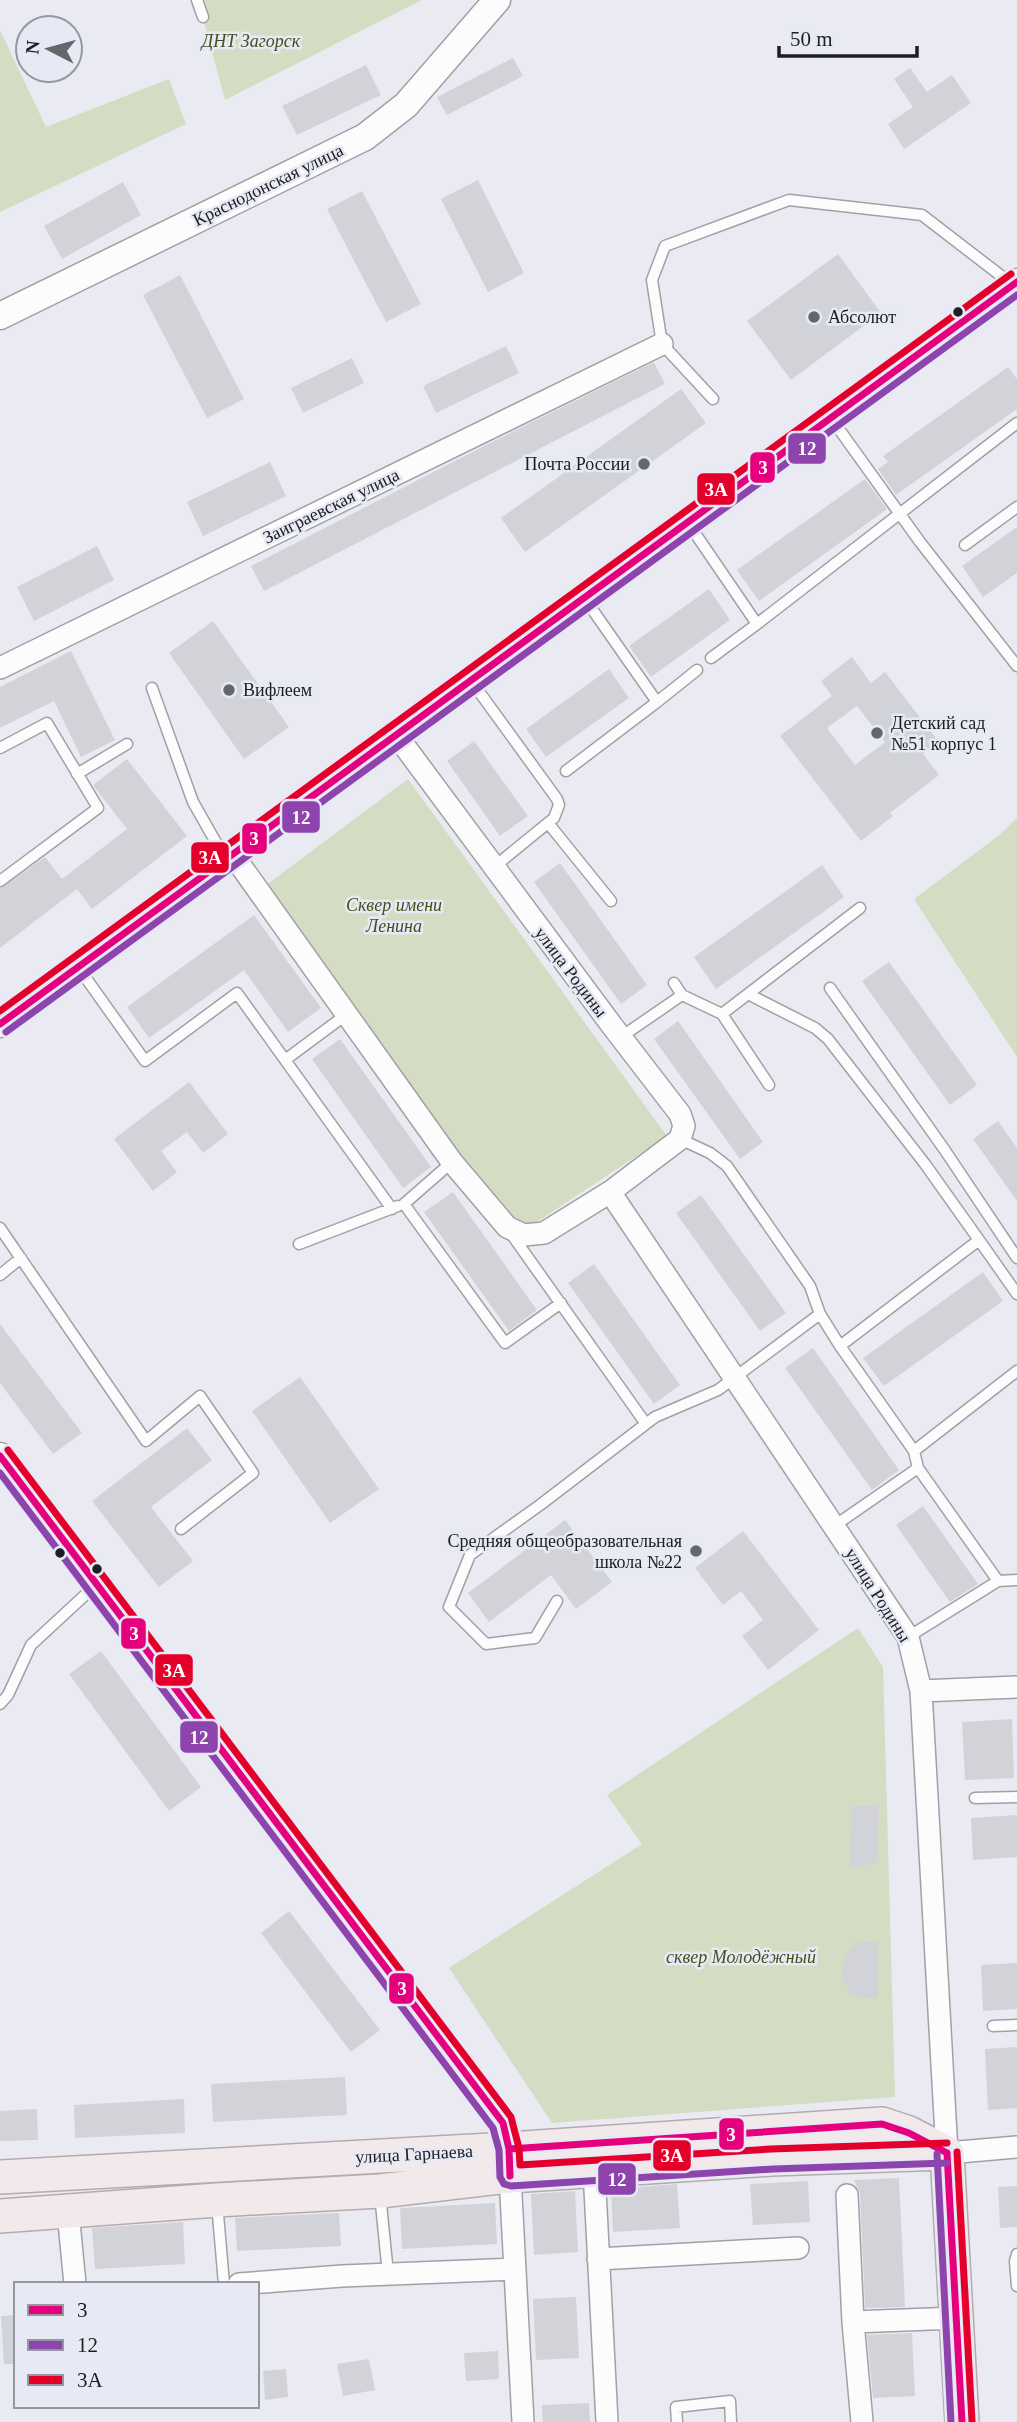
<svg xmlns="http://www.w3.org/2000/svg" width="1017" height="2422" viewBox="0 0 1017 2422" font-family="'Times New Roman',serif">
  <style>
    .green { fill: #d5dcc4 }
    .building { fill: #d2d3d8; fill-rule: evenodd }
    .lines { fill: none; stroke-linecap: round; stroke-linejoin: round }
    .service-casing { stroke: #a0a1a6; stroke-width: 13 }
    .minor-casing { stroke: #a0a1a6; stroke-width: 24 }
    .tertiary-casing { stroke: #a0a1a6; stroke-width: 29 }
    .primary-casing { stroke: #b7aaac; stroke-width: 36 }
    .service { stroke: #fcfcfd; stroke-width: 10 }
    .minor { stroke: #fcfcfd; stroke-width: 21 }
    .tertiary { stroke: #fcfcfd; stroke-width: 26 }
    .primary { stroke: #f1e9ea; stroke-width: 33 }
    .bus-1-casing { stroke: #e7e9f5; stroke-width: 12 }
    .bus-2-casing { stroke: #e7e9f5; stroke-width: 12 }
    .bus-3-casing { stroke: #e7e9f5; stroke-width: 12 }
    .bus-1 { stroke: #e5007d; stroke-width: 7 }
    .bus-2 { stroke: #8e44ad; stroke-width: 7 }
    .bus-3 { stroke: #e4002b; stroke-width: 7 }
    .bus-dot { fill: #1d1e22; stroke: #e7e9f5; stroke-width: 2.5 }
    .poi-dot { fill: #65666b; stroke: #e7e9f5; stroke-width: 2.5 }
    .labels { text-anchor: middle; stroke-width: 5; stroke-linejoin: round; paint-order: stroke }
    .park-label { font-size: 18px; font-style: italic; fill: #47501d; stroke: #e7e9f5 }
    .street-label { font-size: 18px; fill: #1d1e22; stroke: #e7e9f5 }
    .poi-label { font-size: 18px; fill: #1d1e22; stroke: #e7e9f5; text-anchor: start }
    .line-badge { stroke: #e7e9f5; stroke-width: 2.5 }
    .badge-label { font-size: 19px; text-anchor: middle; font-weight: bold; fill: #fff }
  </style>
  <rect width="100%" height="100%" fill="#eaebf2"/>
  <!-- green -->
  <path class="green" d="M198 0H422L225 100Z
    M0 30 46 127 169 79 186 124 0 212Z
    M408 779 667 1136 520 1233 261 889Z
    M1017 818V1057L914 899 998 836Z
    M858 1628 883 1667 895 2097 552 2123 449 1968 642 1844 607 1795Z"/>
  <!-- building -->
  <path class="building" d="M513 58 523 76 447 115 437 97Z
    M366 65 381 95 297 135 282 106Z
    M910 68 927 92 952 75 971 103 904 149 888 124 913 107 894 79Z
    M478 180 524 273 488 292 441 199Z
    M123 182 141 215 62 259 44 226Z
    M362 191 421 304 386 322 327 209Z
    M838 254 881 313 791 380 747 321Z
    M180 275 244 399 207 418 143 295Z
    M506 346 519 373 436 413 423 386Z
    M352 358 364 383 303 413 291 388Z
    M654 362 665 384 264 591 251 566 488 444Z
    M1008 367 1017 379V409L896 495 878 469 888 462 883 456Z
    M681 389 706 423 525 552 501 518Z
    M270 462 286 496 203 536 187 502Z
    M865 479 887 509 759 601 737 570Z
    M1017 527V573L983 597 962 566Z
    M97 546 114 580 34 621 17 587Z
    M709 589 730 620 651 677 629 646Z
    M213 621 289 727 244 759 169 653Z
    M71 651 115 740 81 757 54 701 0 728V687Z
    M852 657 871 683 885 672 939 742 923 754 939 775 890 813 893 816 861 841 780 736 832 696 821 681ZM857 706 885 742 855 765 827 728Z
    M609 669 629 698 546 757 526 729Z
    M474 741 528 816 500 836 447 761Z
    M127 759 187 836 92 909 77 889 0 948V889L45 857 62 879 127 829 93 785Z
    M560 863 647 985 621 1004 534 882Z
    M822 865 844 897 716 989 694 957Z
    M254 915 321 1008 288 1032 244 970 149 1038 127 1007Z
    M889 962 977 1085 950 1105 862 981Z
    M678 1021 763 1142 740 1159 654 1039Z
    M340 1039 431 1167 403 1188 312 1059Z
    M189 1082 228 1134 203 1153 187 1132 161 1151 177 1172 153 1191 114 1139Z
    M998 1121 1017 1148V1201L973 1139Z
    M453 1192 537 1310 509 1331 424 1212Z
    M701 1195 786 1313 760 1331 676 1213Z
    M594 1264 680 1385 654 1404 568 1283Z
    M983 1272 1003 1301 884 1386 863 1358Z
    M0 1324 82 1433 53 1454 0 1383Z
    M813 1348 899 1470 872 1490 785 1368Z
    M300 1377 379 1489 330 1523 252 1411Z
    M187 1428 212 1460 151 1507 193 1561 159 1587 92 1501Z
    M923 1506 978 1584 950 1602 896 1525Z
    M565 1520 612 1582 576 1609 551 1575 489 1622 468 1593Z
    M743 1531 819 1630 768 1670 742 1636 763 1620 741 1591 723 1605 695 1568Z
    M101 1651 201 1787 169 1811 69 1674Z
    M1012 1719 1014 1778 965 1780 962 1722Z
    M852 1806H879L877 1863 849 1869Z
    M1017 1815V1857L973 1860 971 1818Z
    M289 1911 380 2030 351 2052 261 1933Z
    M878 1941V1998H866L850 1994 842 1978 845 1956 855 1943Z
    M1017 1963V2009L983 2011 981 1965Z
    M1017 2047V2108L988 2110 985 2049Z
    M345 2077 347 2115 213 2122 211 2084Z
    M184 2099 185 2133 75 2138 74 2105Z
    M37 2109 38 2140 0 2141V2111Z
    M899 2178 905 2307 865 2308 860 2194 854 2180Z
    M808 2181 810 2222 753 2225 750 2184Z
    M677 2184 680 2228 613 2232 611 2189Z
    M1017 2186V2227L1000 2228 998 2187Z
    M575 2191 578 2252 534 2255 531 2194Z
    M495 2203 497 2244 402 2249 400 2208Z
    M339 2213 341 2246 237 2251 235 2218Z
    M183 2222 185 2264 95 2269 92 2228Z
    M576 2297 579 2358 536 2360 533 2299Z
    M16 2315V2364H4L1 2316Z
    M912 2333 915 2396 873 2398 867 2335Z
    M498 2351 499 2379 466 2381 464 2353Z
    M369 2359 375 2390 343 2396 337 2364Z
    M286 2369 288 2397 265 2400 263 2371Z
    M589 2403 590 2422H543L542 2405Z"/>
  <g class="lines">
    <defs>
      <path id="service" d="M197 0 203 17
        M713 399 662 344 652 280 665 246 789 200 922 215 1013 285
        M831 418 920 542 1017 666
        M688 523 757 624 1017 423
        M965 545 1017 507
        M585 599 657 702 697 670
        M711 658 757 624
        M472 682 557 799 559 805 554 818 494 867
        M152 688 193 802 226 860
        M0 748 47 723 98 808 0 881
        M566 771 657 702
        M77 774 127 744
        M548 823 611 901
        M78 967 145 1061 237 993 392 1209
        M674 983 682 995 722 1014 769 1085
        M830 988 944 1149 1017 1258
        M722 1014 860 908
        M621 1037 682 995
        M285 1060 347 1014
        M680 1139 710 1153 727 1166 810 1286 820 1314 840 1346 979 1240 925 1164 828 1039 815 1028 750 995
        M452 1162 404 1204 505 1343 561 1303
        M0 1228 146 1441 200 1396 253 1473 181 1529
        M512 1235 646 1424
        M979 1240 1017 1294
        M299 1244 398 1206
        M0 1275 21 1258
        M840 1346 914 1451
        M834 1526 918 1468 914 1451 1017 1371
        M998 1581 1017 1580
        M557 1601 535 1638 486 1644 449 1607 470 1555 540 1505 655 1417 718 1390 820 1314
        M908 1637 998 1581 918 1468
        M0 1704 8 1695 31 1645 97 1584
        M975 1798 1017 1797
        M993 2026 1017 2025
        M380 2194 388 2274
        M217 2203 224 2284
        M1017 2254 1015 2261 1017 2286
        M677 2422 676 2407 730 2401 731 2422"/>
      <path id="minor" d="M0 668 662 344
        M233 855 452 1162 507 1227 524 1235 544 1233 610 1192 680 1139 684 1126 680 1114 613 1027 397 736
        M610 1192 908 1637 921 1691 947 2153 1017 2147
        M921 1691 1017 1687
        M594 2170 607 2422
        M510 2176 523 2422
        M847 2195 853 2322 862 2422
        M68 2212 75 2284
        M598 2259 798 2248
        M239 2284 342 2276 515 2269
        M853 2322 956 2318"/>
      <path id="tertiary" d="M0 316 365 137 406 105 497 0
        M0 1024 1017 282
        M0 1456 503 2123 509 2149 510 2167"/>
      <path id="primary" d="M947 2153 962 2422
        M0 2177 509 2149 882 2124 909 2133 947 2153
        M0 2216 217 2200 380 2191 510 2176 772 2159 945 2153"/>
    </defs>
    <!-- service casing -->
    <use href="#service" class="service-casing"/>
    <!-- minor casing -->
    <use href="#minor" class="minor-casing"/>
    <!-- tertiary casing -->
    <use href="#tertiary" class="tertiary-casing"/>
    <!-- primary casing -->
    <use href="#primary" class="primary-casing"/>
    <!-- service -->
    <use href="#service" class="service"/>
    <!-- minor -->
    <use href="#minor" class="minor"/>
    <!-- tertiary -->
    <use href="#tertiary" class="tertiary"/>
    <!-- primary -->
    <use href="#primary" class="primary"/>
    <defs>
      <path id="bus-1" d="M0 1024 1017 282
        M0 1456 503 2123 509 2149 510 2176
        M509 2149 882 2124 909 2133 947 2153
        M947 2153 962 2422"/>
      <path id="bus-2" d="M6 1032 1017 295
        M0 1473 493 2128 499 2150 500 2177 504 2184 511 2186 773 2169 947 2163
        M937 2154 951 2422"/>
      <path id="bus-3" d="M0 1011 1011 274
        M8 1450 511 2117 519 2148 520 2165 771 2149 947 2143
        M957 2152 972 2421"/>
    </defs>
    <!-- bus-1 casing -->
    <use href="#bus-1" class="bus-1-casing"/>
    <!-- bus-2 casing -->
    <use href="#bus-2" class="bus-2-casing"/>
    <!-- bus-3 casing -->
    <use href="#bus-3" class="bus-3-casing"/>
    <!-- bus-1 -->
    <use href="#bus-1" class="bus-1"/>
    <!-- bus-2 -->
    <use href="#bus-2" class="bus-2"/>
    <!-- bus-3 -->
    <use href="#bus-3" class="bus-3"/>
  </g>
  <!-- markers -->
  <g class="bus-dot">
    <circle cx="958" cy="312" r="6"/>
    <circle cx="60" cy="1553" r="6"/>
    <circle cx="97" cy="1569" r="6"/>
  </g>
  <g class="poi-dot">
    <circle cx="814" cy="317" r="7"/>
    <circle cx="644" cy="464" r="7"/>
    <circle cx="229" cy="690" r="7"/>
    <circle cx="877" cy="733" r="7"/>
    <circle cx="696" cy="1551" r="7"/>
  </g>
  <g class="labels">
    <!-- park labels -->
    <g class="park-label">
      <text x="251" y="47">ДНТ Загорск</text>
      <text x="394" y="911">Сквер имени<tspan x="394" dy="21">Ленина</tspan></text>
      <text x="741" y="1963">сквер Молодёжный</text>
    </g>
    <!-- street labels -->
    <g class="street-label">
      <text transform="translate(268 185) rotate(-26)" y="6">Краснодонская улица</text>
      <text transform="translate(331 506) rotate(-26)" y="6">Заиграевская улица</text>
      <text transform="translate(571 972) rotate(53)" y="6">улица Родины</text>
      <text transform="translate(878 1595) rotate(58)" y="6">улица Родины</text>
      <text transform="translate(414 2154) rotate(-3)" y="6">улица Гарнаева</text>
    </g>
    <!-- poi labels -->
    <g class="poi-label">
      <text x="828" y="323">Абсолют</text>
      <text x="630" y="470" text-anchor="end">Почта России</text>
      <text x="243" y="696">Вифлеем</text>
      <text x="891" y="729">Детский сад<tspan x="891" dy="21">№51 корпус 1</tspan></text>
      <text x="682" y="1547" text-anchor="end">Средняя общеобразовательная<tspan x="682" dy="21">школа №22</tspan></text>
    </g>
  </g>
  <g class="line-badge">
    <rect x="787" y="432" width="40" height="33" rx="7" fill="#8e44ad"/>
    <rect x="749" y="451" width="27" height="33" rx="7" fill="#e5007d"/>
    <rect x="696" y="472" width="40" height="34" rx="7" fill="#e4002b"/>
    <rect x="281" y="800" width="40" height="34" rx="7" fill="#8e44ad"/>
    <rect x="241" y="822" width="27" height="33" rx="7" fill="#e5007d"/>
    <rect x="190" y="841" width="40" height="33" rx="7" fill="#e4002b"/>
    <rect x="120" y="1617" width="27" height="33" rx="7" fill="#e5007d"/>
    <rect x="154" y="1653" width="40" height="34" rx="7" fill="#e4002b"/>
    <rect x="179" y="1720" width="40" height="34" rx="7" fill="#8e44ad"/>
    <rect x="388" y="1972" width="27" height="33" rx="7" fill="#e5007d"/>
    <rect x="718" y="2117" width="27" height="34" rx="7" fill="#e5007d"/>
    <rect x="652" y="2139" width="40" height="33" rx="7" fill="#e4002b"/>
    <rect x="597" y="2162" width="40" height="34" rx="7" fill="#8e44ad"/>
  </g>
  <g class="badge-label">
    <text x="807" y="455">12</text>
    <text x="763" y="474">3</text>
    <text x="716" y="496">3А</text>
    <text x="301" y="824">12</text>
    <text x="254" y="845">3</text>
    <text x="210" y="864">3А</text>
    <text x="134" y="1640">3</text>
    <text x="174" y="1677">3А</text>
    <text x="199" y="1744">12</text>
    <text x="402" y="1995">3</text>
    <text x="731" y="2141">3</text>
    <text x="672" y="2162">3А</text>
    <text x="617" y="2186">12</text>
  </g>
  <!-- legend -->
  <rect x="14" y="2282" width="245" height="126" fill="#e7e9f5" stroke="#9698a1" stroke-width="2"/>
  <rect x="28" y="2305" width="35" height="10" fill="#e5007d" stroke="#9698a1" stroke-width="2"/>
  <text x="77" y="2317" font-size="21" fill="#1d1e22">3</text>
  <rect x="28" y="2340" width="35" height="10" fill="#8e44ad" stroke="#9698a1" stroke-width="2"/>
  <text x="77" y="2352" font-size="21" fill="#1d1e22">12</text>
  <rect x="28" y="2375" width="35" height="10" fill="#e4002b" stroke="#9698a1" stroke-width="2"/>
  <text x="77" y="2387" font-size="21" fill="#1d1e22">3А</text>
  <!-- north arrow -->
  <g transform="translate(49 49) rotate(276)"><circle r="33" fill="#e7e9f5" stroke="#9698a1" stroke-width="2"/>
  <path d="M0-5L12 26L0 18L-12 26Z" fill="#65666b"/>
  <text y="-10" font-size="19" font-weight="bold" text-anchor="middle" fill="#1d1e22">N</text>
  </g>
  <!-- scale -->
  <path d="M779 46v10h138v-10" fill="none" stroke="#1d1e22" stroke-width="3.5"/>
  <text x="790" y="46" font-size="21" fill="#1d1e22" stroke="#e7e9f5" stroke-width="5" paint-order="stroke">50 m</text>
</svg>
